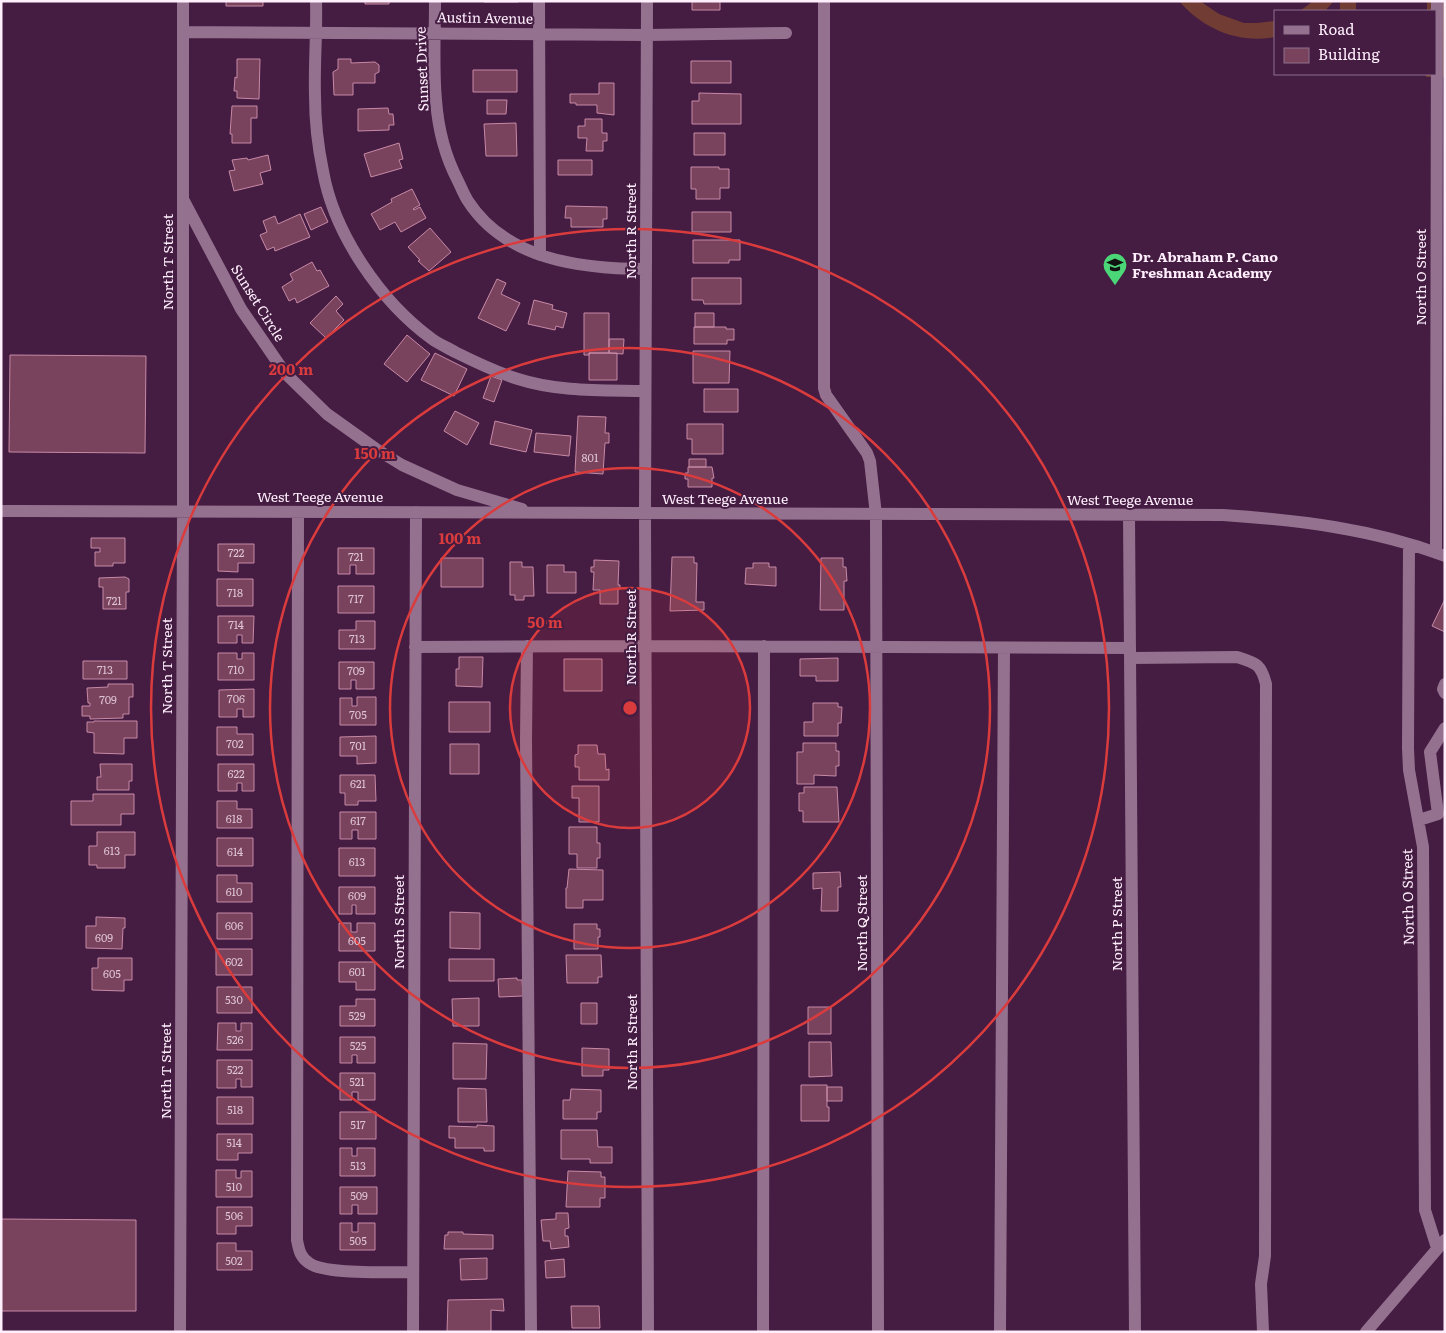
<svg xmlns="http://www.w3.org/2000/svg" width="1446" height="1333" viewBox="0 0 1446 1333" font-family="Literata,serif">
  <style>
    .green { fill: #703c33 }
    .building { fill: #79425d; stroke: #c78aa6 }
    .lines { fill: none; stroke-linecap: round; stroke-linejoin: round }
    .minor { stroke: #957190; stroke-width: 12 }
    .ring { fill: none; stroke: #da3c3d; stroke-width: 2.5 }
    .labels { text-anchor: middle; stroke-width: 4; stroke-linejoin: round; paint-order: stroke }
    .number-label { font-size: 11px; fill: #dec4d5 }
    .street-label { font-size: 14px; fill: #ffeffd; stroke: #451c42 }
    .poi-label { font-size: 14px; font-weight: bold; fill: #ffeffd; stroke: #451c42; text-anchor: start }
    .centre { fill: #da3c3d; stroke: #451c42; stroke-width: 2.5 }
    .ring-label { font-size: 15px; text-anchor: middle; font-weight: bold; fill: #da3c3d; stroke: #451c42; stroke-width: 4; stroke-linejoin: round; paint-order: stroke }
  </style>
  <rect width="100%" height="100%" fill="#451c42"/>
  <!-- green -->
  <path class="green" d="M1179 1H1200L1219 14 1244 23H1257L1275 21V37C1238 44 1203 29 1179 1Z
    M1313 1H1334L1325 11H1300Z
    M1340 1H1356V11H1340Z
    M1427 1H1445V77H1426V74H1435V11H1427Z"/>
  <!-- building -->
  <path class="building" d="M226 1H263V6H226Z
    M365 1H389V4H365Z
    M484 1H518V2H484Z
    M692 1H720V10H692Z
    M237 59H260L259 99 237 98V91H234L235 77 237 78Z
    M338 59H351V63L375 62 379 65V72L375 74V83H353V95H334L333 72 338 69Z
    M691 61H731V83H691Z
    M473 70H517V92H473Z
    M599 83H614V115L597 113V105H576V103H570V94H599Z
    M699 93 741 94V124H692V101H699Z
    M487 100H507L506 114H487Z
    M232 106H257V118H251V143H232V134H230Z
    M388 108 389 114H393L394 125H389V130L358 131V109Z
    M585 119H602V133H607V141H603V151H586L587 138H578V126H585Z
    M516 123 517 156H486L484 124Z
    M694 133H725V155H694Z
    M399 143 403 159 399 160 402 168 371 177 364 154Z
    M268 155 271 170 260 173 263 184 234 191 229 171 235 170 232 160 247 158 248 160Z
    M558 160H592V175H558Z
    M691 167H719V169H729V188H720V199H696V189H691Z
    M412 189 420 205 413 209 414 210 420 207 426 218 401 232 395 222 380 230 371 214 392 202 391 199Z
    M566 206 607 207V219H603V227H571V218H565Z
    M321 207 328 222 311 230 304 214Z
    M692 212H731V232H692Z
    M300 214 310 237 275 251 274 247 267 250 260 235 267 232 263 221 275 216 278 224Z
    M430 228 451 252 429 271 418 261 420 260 408 247Z
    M693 240H740V260H729V263H693Z
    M312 262 317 271 320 270 329 286 297 303 295 298 289 301 282 287 293 280 290 274Z
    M692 278H741V304H704L703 300H692Z
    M497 279 506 283 501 294 520 303 506 331 478 318Z
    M336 296 343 304 336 311 344 320 326 338 310 323Z
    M534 300 553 305 552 309 567 313 563 328 556 326 555 330 528 324Z
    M584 313H609V353H589V355H584Z
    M695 313H714V327H695Z
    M694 327H726V329H734V340H727V344H694Z
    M407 335 430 354 407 382 384 364Z
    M609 339H624L623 354 609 353Z
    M693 351H730L729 383H693Z
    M435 353 467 369 454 396 421 380Z
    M589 353H617V380H589Z
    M10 355 146 356 145 453 9 452Z
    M491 376 502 380 494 402 483 398Z
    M704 389H738V412H704Z
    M455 411 479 423 467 445 444 431Z
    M578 416 606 417 605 433H609V443H605L603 474 575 472Z
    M495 421 532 430 526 452 490 444Z
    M687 424H723V454H692V439H687Z
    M536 433 571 436 569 456 534 452Z
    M689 459H706V467H689Z
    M688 467H712L714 478H712V487H688V479H685V473H688Z
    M91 538H125V563H113V566H95V552H100V548H91Z
    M218 544H254V563H238V572L218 571Z
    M338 548H374V574H356V565H350V574H338Z
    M672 557H694V563H697L696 602H704V610L670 611Z
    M441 558H483V587H441Z
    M821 558H843V567H846L847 581H844V610H820Z
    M594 560 619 561 618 585H620V589H618V604H600V590H593L594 572H591V567H594Z
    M510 562H522V567H533L534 596H524V600H515V595H510Z
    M753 563H769V567H776V586L745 584 746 568H753Z
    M547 565H564V572H576V593H547Z
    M125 577 129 579V592H126V609H103V587H99V578Z
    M217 579H253V606H217Z
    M338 586H374V613H338Z
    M1445 599V632L1432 626Z
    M218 616H254L253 643H242V635H237V643H218Z
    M356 621H375V649H339V630H356Z
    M218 653H237V659H242V653H254V680H218Z
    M459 657H483L482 687 456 686V669H459Z
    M838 658V681H816V676H800V659Z
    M564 659H602V691H564Z
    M83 661H127V679H83Z
    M339 662H374V689H356V680H351V689H339Z
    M108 684H133V697H129V714H123V718L90 719V716H82V706H90V703H88L87 688 108 687Z
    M254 689V717H243V709H237V717H219V690Z
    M357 697H376V725H340V698H352V706H357Z
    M449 702H490V732H449Z
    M813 703H838V707H842L841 723H838V736H804V722H813Z
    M94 721H137V738H124V754L94 753V733L87 732V722H94Z
    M217 727H237V734H253V755H217Z
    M376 736V763L357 764V756H340V737Z
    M803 743H836V751H839V766H836V776L814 775V784H797V752H803Z
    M450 744H479V774H450Z
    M578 745H597L598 754H605L606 770 609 769V780H579V767H575V755L578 754Z
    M100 764H132V781H129V790H97V777H101Z
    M218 764H254V791H242V783H237V791H218Z
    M340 775H375L376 801H358V805H345V793H340Z
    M572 786H599V822H579V798H572Z
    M804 787H837L839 822H803V811H799V793H804Z
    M93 794H134V814H121V825H71V801H93Z
    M217 801H237V809H252V828H217Z
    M340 812H376V839H358V830H352V839H340Z
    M569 827H597V843H600V858H597V868H577V854H569Z
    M97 832H135V855H125V868H97V865H89V846H97Z
    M217 838H253V866H217Z
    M339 848H375V876H339Z
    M569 869 603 870V900H583V908H566V888H567Z
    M840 872 841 887H838V911H821L822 888 813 889V873Z
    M217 875H237V883H252V902H217Z
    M339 887H375V914H356V905H352V914H339Z
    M450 912 480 913V949L450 948Z
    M217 913H252V939H217Z
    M96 917 125 918V928H123L122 949 86 948V926H96Z
    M339 923H351V932H357V923H375V951H339Z
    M574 924H597V929H600V937H598V949H574Z
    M216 949H252V975H216Z
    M566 955H601L602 977H598V983H567Z
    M98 958H132V980H124V991L92 990V968H98Z
    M449 959H494V981H449Z
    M339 962H375V990H356V982H339Z
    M517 978V980H522L523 996 499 997 498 979Z
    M217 987H252V1013H217Z
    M479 998V1026H453L452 999Z
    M356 999H375V1026H340V1006H356Z
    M581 1003H597V1024H581Z
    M808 1007H831V1034H808Z
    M218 1023H236V1031H241V1023H252V1050H217Z
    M340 1037H375V1063H357V1055H352V1063H340Z
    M809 1042H831L832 1076 809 1077Z
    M453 1043 487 1044 486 1079H453Z
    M582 1048 609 1049V1070H603V1076H582Z
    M217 1060H252V1087H241V1079H236V1088H217Z
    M340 1073H375V1100H358V1092H352V1100H340Z
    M801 1085H827V1107H829V1121H801Z
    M827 1087H842V1101H827Z
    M458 1088 486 1089 487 1122H458Z
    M571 1089 601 1090V1112H597V1119H563V1100H570Z
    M217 1097H253V1124H217Z
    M340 1112H376V1139H340Z
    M477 1125 494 1126V1151H484V1148H455V1138H449V1126L477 1127Z
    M561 1130H597L598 1147H612V1163H590V1159H561Z
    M217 1134H252V1153H238V1160H217Z
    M340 1148H352V1156H357V1148H375V1176H340Z
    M216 1170H236V1178H241V1171H252V1197H216Z
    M568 1171 601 1172V1177H605V1198H600V1207H566Z
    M340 1187H377V1214H358V1205H352V1214H340Z
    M217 1207H252V1226H236V1234H217Z
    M556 1213H568L569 1228 565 1229V1236H568L569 1247 551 1249 550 1241H543L541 1220 556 1219Z
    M1 1219 136 1220V1311H1Z
    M340 1223H352V1232H358V1223H375V1250H340Z
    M448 1232H463V1234L493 1235V1249H444L445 1235H448Z
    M217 1243H236V1251H252V1270H217Z
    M487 1258V1279L461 1280 460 1259Z
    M564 1259 565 1277 546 1278 545 1261Z
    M503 1299 504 1311 491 1310V1332H447L448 1300Z
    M571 1306H599L600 1328H572Z"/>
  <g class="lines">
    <!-- minor -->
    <path class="minor" d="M316 1C317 33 314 64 315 96 315 121 318 147 323 171 334 234 381 302 432 339 439 344 448 348 455 352 475 362 496 372 518 379 558 392 603 390 645 391
      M435 1C435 34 433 68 436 100 438 128 445 156 458 181 461 187 464 195 468 201 506 260 582 269 645 269
      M539 1 540 255
      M647 1 645 514 648 1332
      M824 1V388L826 395 867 453 870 461 876 515 878 1332
      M183 32 647 35 786 33
      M184 201 241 309 285 373 327 414 376 449 402 465 457 490 522 509
      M1 511C408 510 815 516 1223 515 1298 520 1374 529 1445 556
      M298 512 297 1240C299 1250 300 1257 309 1263 325 1275 391 1272 413 1272
      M1129 516 1135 1332
      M1409 545 1408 748 1409 770 1423 847 1425 1210 1437 1248
      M1436 553 1437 1
      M527 646 526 740 531 1332
      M415 647 646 646 1130 648
      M1130 658 1237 657C1256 663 1261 664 1266 684L1265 1256 1261 1284 1263 1332
      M1445 684 1443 689 1445 693
      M1419 820 1438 814 1430 752 1445 728
      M180 1332 183 511V1
      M413 1332 416 512
      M763 1332 764 646
      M1000 1332 1004 648
      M1366 1332 1445 1240"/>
  </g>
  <!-- distance rings -->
  <circle cx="630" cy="708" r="120" fill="#da3c3d" fill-opacity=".12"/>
  <g class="ring">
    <circle cx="630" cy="708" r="120"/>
    <circle cx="630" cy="708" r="240"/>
    <circle cx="630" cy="708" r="360"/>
    <circle cx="630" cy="708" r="479"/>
  </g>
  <!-- icons -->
  <defs>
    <symbol id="school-pin" viewBox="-11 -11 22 30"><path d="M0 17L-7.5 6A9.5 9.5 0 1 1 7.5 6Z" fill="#4bd677" stroke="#451c42"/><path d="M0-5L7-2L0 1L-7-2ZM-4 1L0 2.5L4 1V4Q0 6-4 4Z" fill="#111"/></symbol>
  </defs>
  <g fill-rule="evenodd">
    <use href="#school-pin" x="1101" y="251" width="28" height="38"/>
  </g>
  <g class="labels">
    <!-- number labels -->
    <g class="number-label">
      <text x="590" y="462">801</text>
      <text x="236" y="557">722</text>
      <text x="356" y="561">721</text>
      <text x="235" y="597">718</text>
      <text x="356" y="603">717</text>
      <text x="114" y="605">721</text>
      <text x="236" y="629">714</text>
      <text x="357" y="643">713</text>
      <text x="105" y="674">713</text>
      <text x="236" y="674">710</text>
      <text x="356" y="675">709</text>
      <text x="236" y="703">706</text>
      <text x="108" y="704">709</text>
      <text x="358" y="719">705</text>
      <text x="235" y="748">702</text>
      <text x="358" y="750">701</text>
      <text x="236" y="778">622</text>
      <text x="358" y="788">621</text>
      <text x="234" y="823">618</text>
      <text x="358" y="825">617</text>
      <text x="112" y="855">613</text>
      <text x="235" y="856">614</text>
      <text x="357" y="866">613</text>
      <text x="234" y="896">610</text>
      <text x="357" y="900">609</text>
      <text x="234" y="930">606</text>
      <text x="104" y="942">609</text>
      <text x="357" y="945">605</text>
      <text x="234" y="966">602</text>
      <text x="357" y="976">601</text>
      <text x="112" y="978">605</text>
      <text x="234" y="1004">530</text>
      <text x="357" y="1020">529</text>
      <text x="235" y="1044">526</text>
      <text x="358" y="1050">525</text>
      <text x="235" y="1074">522</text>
      <text x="357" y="1086">521</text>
      <text x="235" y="1114">518</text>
      <text x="358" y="1129">517</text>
      <text x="234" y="1147">514</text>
      <text x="358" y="1170">513</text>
      <text x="234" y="1191">510</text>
      <text x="359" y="1200">509</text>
      <text x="234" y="1220">506</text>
      <text x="358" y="1245">505</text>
      <text x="234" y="1265">502</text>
    </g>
    <!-- street labels -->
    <g class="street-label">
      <text transform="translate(485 18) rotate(1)" y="5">Austin Avenue</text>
      <text transform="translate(422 69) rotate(-92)" y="5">Sunset Drive</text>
      <text transform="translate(631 231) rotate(-90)" y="5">North R Street</text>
      <text transform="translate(168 262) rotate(-90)" y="5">North T Street</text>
      <text transform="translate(1421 277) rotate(-90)" y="5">North O Street</text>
      <text transform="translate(258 303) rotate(58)" y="5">Sunset Circle</text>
      <text x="320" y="502">West Teege Avenue</text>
      <text x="725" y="504">West Teege Avenue</text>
      <text x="1130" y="505">West Teege Avenue</text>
      <text transform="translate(631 637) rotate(-90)" y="5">North R Street</text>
      <text transform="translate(167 666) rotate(-90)" y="5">North T Street</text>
      <text transform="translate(1408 897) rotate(-91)" y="5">North O Street</text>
      <text transform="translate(399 922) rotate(-90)" y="5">North S Street</text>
      <text transform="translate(862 923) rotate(-90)" y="5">North Q Street</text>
      <text transform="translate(1117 924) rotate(-90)" y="5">North P Street</text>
      <text transform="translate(632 1042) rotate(-90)" y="5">North R Street</text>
      <text transform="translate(166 1071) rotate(-90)" y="5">North T Street</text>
    </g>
    <!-- poi labels -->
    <g class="poi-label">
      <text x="1132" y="262">Dr. Abraham P. Cano<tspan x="1132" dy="16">Freshman Academy</tspan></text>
    </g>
  </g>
  <circle cx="630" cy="708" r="8" class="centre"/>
  <g class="ring-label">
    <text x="291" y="375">200 m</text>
    <text x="375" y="459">150 m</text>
    <text x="460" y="544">100 m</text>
    <text x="545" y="628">50 m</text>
  </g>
  <!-- border -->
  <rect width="1446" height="1333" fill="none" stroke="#ffeffd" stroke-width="5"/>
  <!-- legend -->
  <rect x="1274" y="10" width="162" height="65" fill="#451c42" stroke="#8f708d"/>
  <rect x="1284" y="26" width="25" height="8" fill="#957190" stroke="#8f708d"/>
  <text x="1318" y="35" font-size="15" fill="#ffeffd">Road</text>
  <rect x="1284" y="48" width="25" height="15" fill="#79425d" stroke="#8f708d"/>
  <text x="1318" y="60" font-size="15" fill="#ffeffd">Building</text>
</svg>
